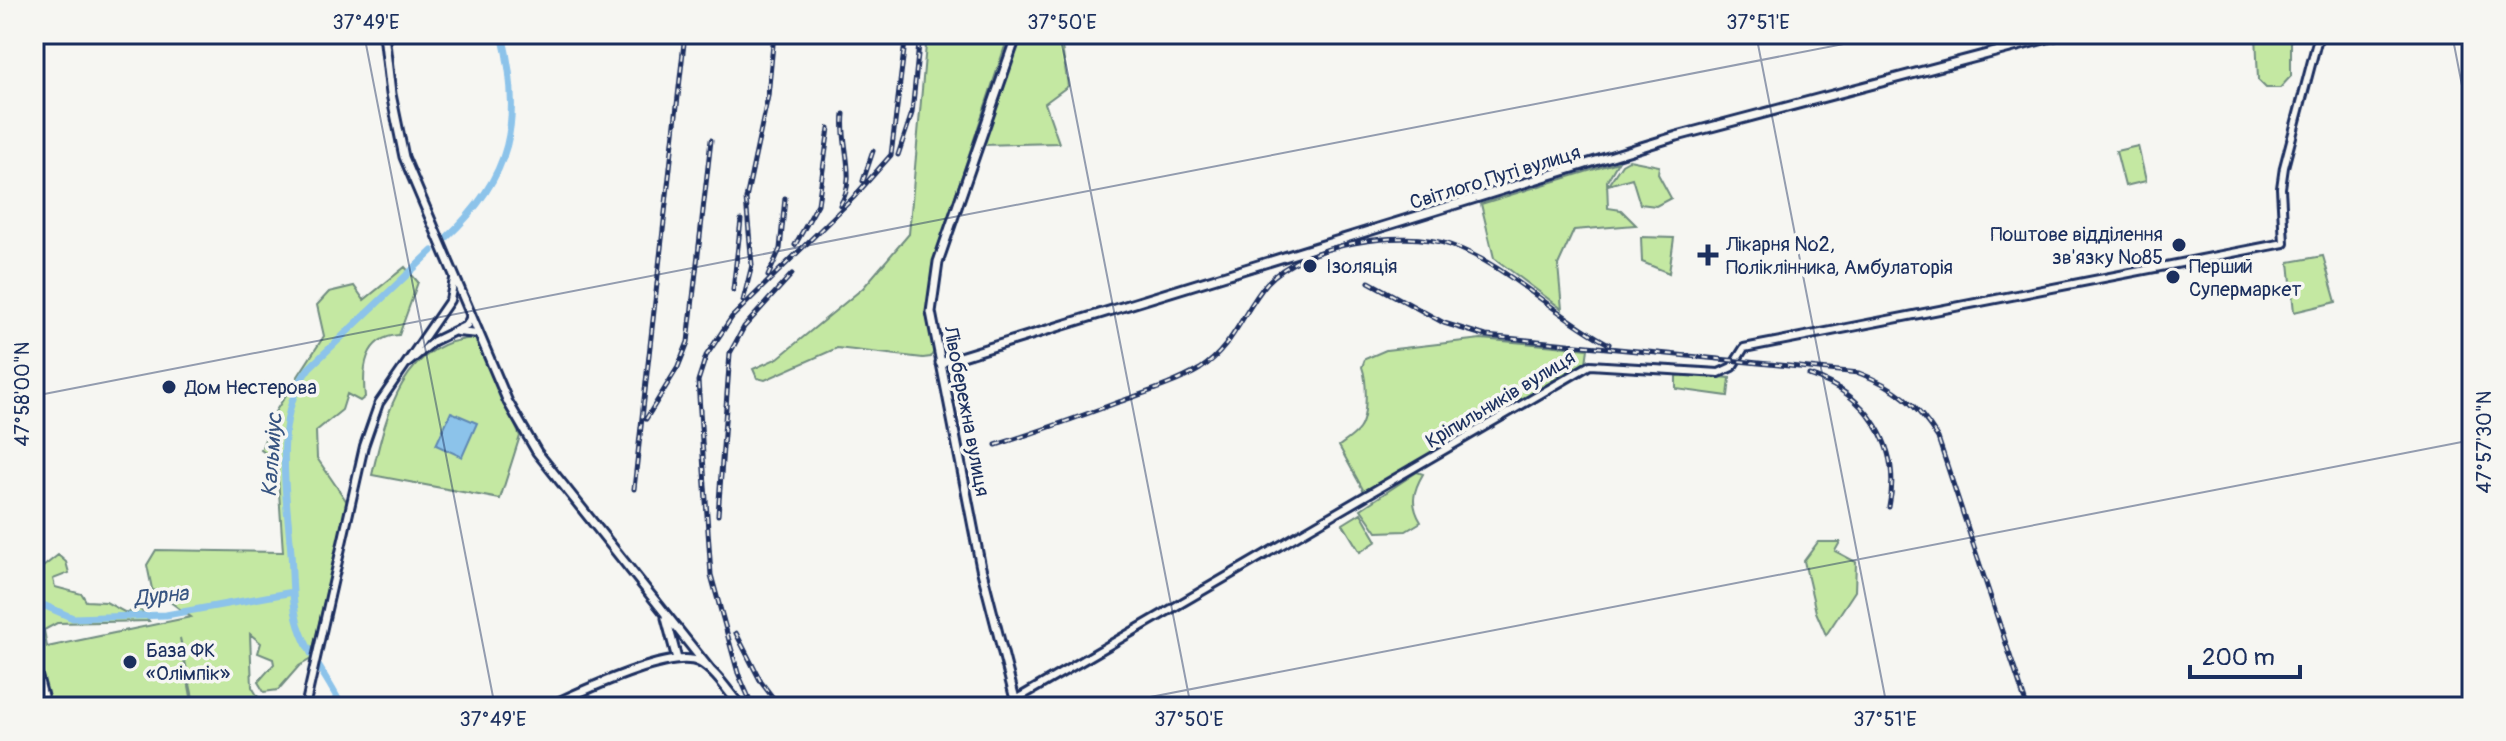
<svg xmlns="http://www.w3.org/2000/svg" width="2506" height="741" viewBox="0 0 2506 741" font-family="Pangolin,sans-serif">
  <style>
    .green { fill: #c4e8a2; stroke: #708c80; stroke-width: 2 }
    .water { fill: #8cc3ea; stroke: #5f88b2; stroke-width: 2 }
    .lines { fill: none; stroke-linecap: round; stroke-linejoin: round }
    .river { stroke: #8cc3ea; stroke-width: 7 }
    .tertiary-casing { stroke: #1b2f5e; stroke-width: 12 }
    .secondary-casing { stroke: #1b2f5e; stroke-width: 13 }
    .tertiary { stroke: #f6f6f2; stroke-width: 6 }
    .secondary { stroke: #f6f6f2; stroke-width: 7 }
    .tram { stroke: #1b2f5e; stroke-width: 2 }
    .rail-casing { stroke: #1b2f5e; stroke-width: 5 }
    .rail { stroke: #f6f6f2; stroke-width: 2; stroke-dasharray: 6; stroke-linecap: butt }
    .ticks { fill: none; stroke: #1b2f5e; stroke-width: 2; stroke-opacity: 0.45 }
    .poi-dot { fill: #1b2f5e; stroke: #f6f6f2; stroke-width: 3 }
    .labels { text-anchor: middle; stroke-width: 7; stroke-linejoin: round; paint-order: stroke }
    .street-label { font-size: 20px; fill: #1b2f5e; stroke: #f6f6f2 }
    .poi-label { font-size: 20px; fill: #1b2f5e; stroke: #f6f6f2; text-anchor: start }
    .water-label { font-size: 22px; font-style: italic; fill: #375481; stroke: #f6f6f2 }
    .neatline { fill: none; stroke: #1b2f5e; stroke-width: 3 }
    .ticks-label { font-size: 20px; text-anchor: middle; fill: #1b2f5e }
  </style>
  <rect width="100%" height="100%" fill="#f6f6f2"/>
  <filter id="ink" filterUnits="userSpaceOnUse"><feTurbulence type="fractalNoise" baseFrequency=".0125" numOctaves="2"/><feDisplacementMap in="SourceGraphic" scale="16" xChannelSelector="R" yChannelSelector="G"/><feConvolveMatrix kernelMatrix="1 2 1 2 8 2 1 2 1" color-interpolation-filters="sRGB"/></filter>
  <g filter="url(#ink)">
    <!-- green -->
    <path class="green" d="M927 34H1009L932 266 928 320 934 351 931 357 923 358 837 348 765 380 757 378 753 369 778 358 863 288 909 234Z
      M1020 34H1060L1068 86 1045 103 1059 143 983 145Z
      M2256 34H2291V76L2280 88H2266L2258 80Z
      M2138 146 2146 181 2125 186 2116 151Z
      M1629 160 1659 166 1658 174 1671 198 1656 206 1640 204 1632 178 1608 185 1622 164Z
      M1618 162 1607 181 1608 208 1621 210 1636 225 1574 230 1558 265 1562 309 1494 258 1481 204Z
      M1641 237 1674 238 1669 273 1642 262Z
      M2323 256 2336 302 2294 312 2289 262Z
      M405 267 418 282 399 335C364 337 362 369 365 397L360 401 347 394 342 410 316 431 317 458 347 502 311 659 299 666 278 690 264 692 258 682 274 664 273 659 258 653 261 643 250 634 252 687 264 707H195L180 638 193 707H34V574L58 555 66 562 69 573 53 579 55 587 82 594 86 601 106 602 126 613 140 609 149 621 57 623 44 630 47 647 191 617 152 589 147 565 156 550 283 552 277 461 261 450 275 412 324 336 317 305 329 292 354 286 364 300Z
      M476 338 520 436 500 499 372 475C386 415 402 341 476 338Z
      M1481 339 1588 349 1586 363 1366 495 1339 446C1346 441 1355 435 1359 429 1368 417 1367 380 1362 367L1365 359 1386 350Z
      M1686 374 1730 378 1728 396 1676 389V376Z
      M1417 472 1423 474C1413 491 1410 504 1421 522L1406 531 1377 532 1361 509Z
      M1361 513 1377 541 1360 552 1343 524Z
      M1818 542H1840L1835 551 1856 562 1855 591 1826 635 1816 612 1804 561Z"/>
    <!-- water -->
    <path class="water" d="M451 412 477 423 462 457 436 445Z"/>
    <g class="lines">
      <!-- river -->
      <path class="river" d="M446 238C512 177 523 121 502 34
        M34 601 73 618 166 615 293 592
        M342 707C330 681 311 659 301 632 291 607 293 580 291 553 287 496 271 417 309 368L432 251"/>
      <defs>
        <path id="tertiary" d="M457 332 479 334
          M408 363 434 341 467 325 471 316
          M1015 700 1590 365 1719 373 1732 367 1744 348 2284 243 2281 188 2284 167 2319 34
          M305 707 364 446 379 403 450 300 454 279"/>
        <path id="secondary" d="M384 34 391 94 404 157 508 402 537 452 711 671
          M940 363 1677 136 2063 34
          M666 618 677 659
          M34 663 46 707
          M547 707C577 694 670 648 699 662 716 671 729 693 741 707
          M1017 707 981 568 931 312 938 262 1017 34"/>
      </defs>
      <!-- tertiary casing -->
      <use href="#tertiary" class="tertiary-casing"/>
      <!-- secondary casing -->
      <use href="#secondary" class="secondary-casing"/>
      <!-- tertiary -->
      <use href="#tertiary" class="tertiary"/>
      <!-- secondary -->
      <use href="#secondary" class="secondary"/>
      <!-- tram -->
      <path class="tram" d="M34 674 43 707"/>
      <defs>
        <path id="rail" d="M898 155 912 113 920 34
          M863 181 873 151
          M840 205C858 177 840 145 844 114
          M795 245 818 204 829 128
          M768 276 780 249 785 198
          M1369 282 1444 323 1486 336 1859 373C1896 387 1917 404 1938 438L2027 707
          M733 290 741 220
          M743 301 752 265 746 199 768 96 774 34
          M1809 375C1867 394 1902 446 1889 507
          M646 419 678 367 688 342 711 140
          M996 445C1037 432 1076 418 1116 403 1144 393 1175 384 1200 369 1233 348 1243 311 1267 283 1303 244 1401 228 1450 245 1506 264 1555 316 1609 344
          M634 489 685 34
          M718 515 730 353 744 327 792 274
          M736 633 761 682 780 707
          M753 707 738 673 711 575 698 381 706 356 732 317 853 198 891 155 906 34"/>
      </defs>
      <!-- rail casing -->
      <use href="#rail" class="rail-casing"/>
      <!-- rail -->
      <use href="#rail" class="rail"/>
    </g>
  </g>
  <!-- ticks -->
  <path class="ticks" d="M364 34 495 707M1060 34 1191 707M1756 34 1887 707M2452 34 2472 137M34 396 1895 34M1099 707 2472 440"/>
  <!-- markers -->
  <g class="poi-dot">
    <circle cx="2179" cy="245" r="8"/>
    <path d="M1704 243h8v8h8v8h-8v8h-8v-8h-8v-8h8z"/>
    <circle cx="1310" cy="266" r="8"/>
    <circle cx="2173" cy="277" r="8"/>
    <circle cx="169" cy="387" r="8"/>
    <circle cx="130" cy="662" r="8"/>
  </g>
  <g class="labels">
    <!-- street labels -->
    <g class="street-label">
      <text transform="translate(1495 177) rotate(-17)" y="7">Світлого Путі вулиця</text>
      <text transform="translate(1500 399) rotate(-31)" y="7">Кріпильників вулиця</text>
      <text transform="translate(967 411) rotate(79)" y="7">Лівобережна вулиця</text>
    </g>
    <!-- poi labels -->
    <g class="poi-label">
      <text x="2163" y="241" text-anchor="end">Поштове відділення<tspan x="2163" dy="23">зв'язку №85</tspan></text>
      <text x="1726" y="251">Лікарня №2,<tspan x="1726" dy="23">Поліклінника, Амбулаторія</tspan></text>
      <text x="1326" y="273">Ізоляція</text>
      <text x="2189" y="273">Перший<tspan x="2189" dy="23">Супермаркет</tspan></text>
      <text x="185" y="394">Дом Нестерова</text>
      <text x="146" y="657">База ФК<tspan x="146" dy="23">«Олімпік»</tspan></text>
    </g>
    <!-- water labels -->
    <g class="water-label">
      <text transform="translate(271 455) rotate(-86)" y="8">Кальміус</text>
      <text transform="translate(161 595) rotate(-6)" y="8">Дурна</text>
    </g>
  </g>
  <!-- margin -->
  <rect width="2506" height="741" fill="none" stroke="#f6f6f2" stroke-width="88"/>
  <!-- scale -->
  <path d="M2190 665v12h110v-12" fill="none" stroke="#1b2f5e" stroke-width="4"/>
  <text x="2202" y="665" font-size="24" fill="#1b2f5e" stroke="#f6f6f2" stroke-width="6" paint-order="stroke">200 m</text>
  <rect x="44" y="44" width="2418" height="653" class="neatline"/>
  <g class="ticks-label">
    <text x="366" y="29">37°49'E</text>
    <text x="1062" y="29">37°50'E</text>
    <text x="1758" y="29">37°51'E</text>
    <text transform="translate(22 394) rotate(-90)" y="7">47°58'00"N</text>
    <text transform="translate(2484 442) rotate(-90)" y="7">47°57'30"N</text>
    <text x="493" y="726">37°49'E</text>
    <text x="1189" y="726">37°50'E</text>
    <text x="1885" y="726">37°51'E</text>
  </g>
</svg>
